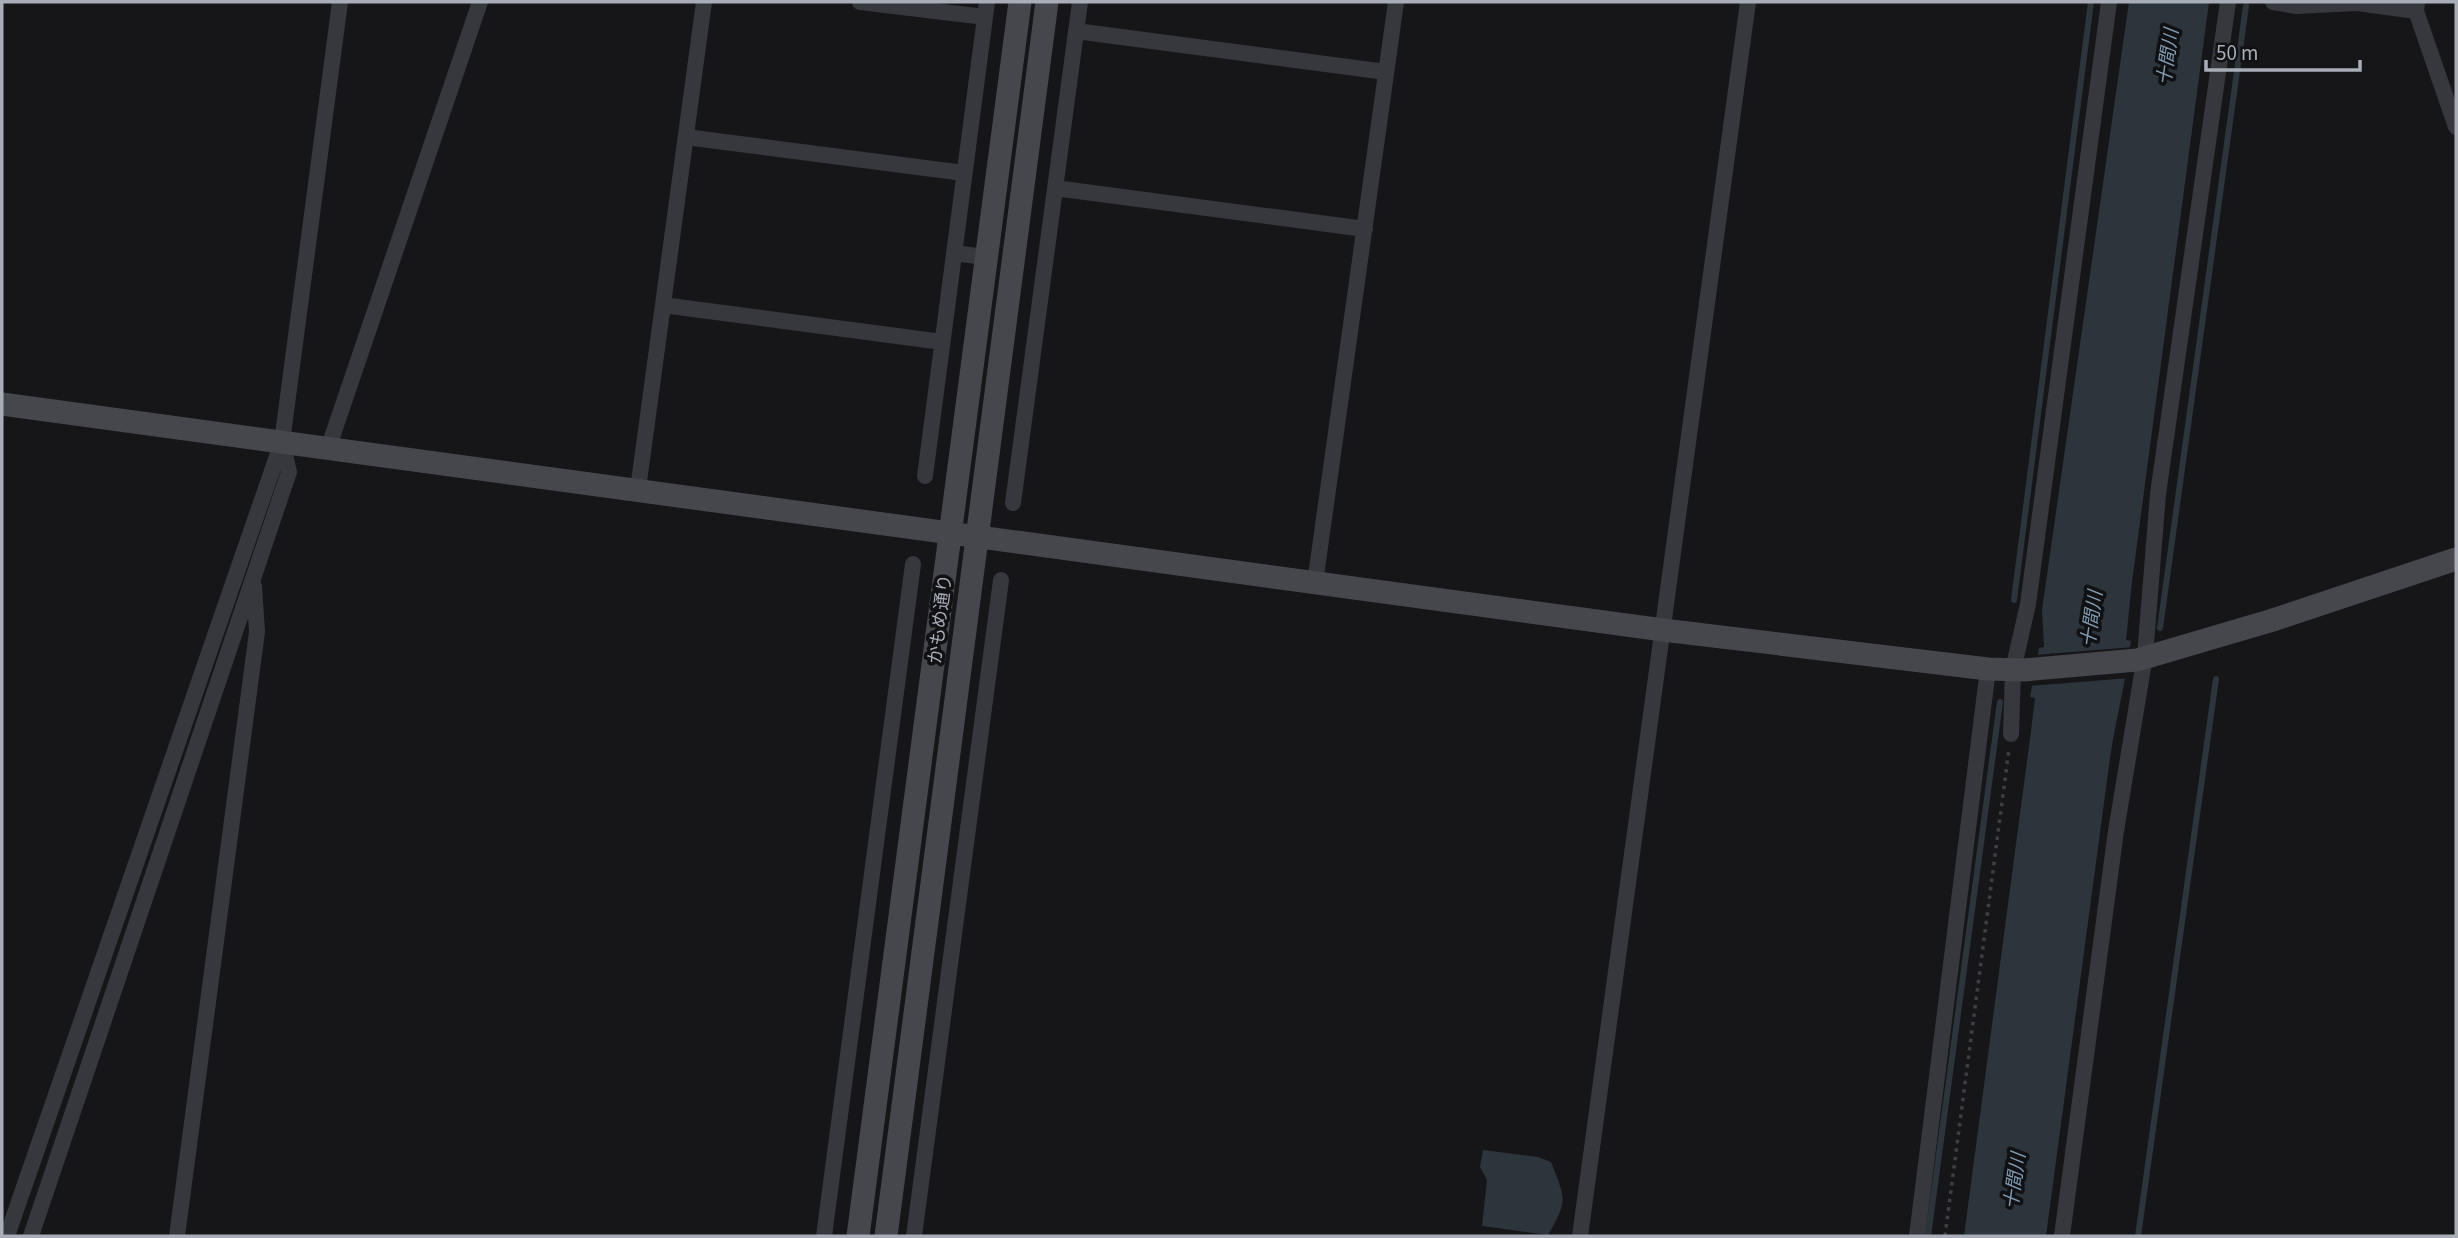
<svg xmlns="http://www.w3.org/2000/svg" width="2458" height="1238" viewBox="0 0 2458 1238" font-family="'Source Sans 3','Noto Sans JP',sans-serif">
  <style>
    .water { fill: #2c353c }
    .pier { fill: #161618 }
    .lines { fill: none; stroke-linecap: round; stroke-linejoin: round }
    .stream { stroke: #2c353c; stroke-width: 6 }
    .path { stroke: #3d3f44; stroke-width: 3.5; stroke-dasharray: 3.5 5; stroke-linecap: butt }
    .street { stroke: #37383d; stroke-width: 16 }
    .secondary { stroke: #45474d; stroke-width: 23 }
    .labels { text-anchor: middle; stroke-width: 7; stroke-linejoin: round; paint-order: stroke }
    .street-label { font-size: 18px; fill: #a8adb8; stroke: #111113 }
    .water-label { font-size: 19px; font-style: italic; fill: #7f9bb3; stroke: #111113 }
  </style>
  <rect width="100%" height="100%" fill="#161618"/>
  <!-- water -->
  <path class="water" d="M2129 2H2209L2132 582 2126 640 2131 641C2126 681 2116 718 2110 758L2046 1236H1964L2031 731 2035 698 2030 697 2039 648 2044 647 2042 610Z
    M1483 1150 1538 1157 1551 1162C1565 1199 1569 1199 1548 1235L1482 1226 1487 1180 1480 1167Z"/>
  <!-- pier -->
  <path class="pier" d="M2134 647 2130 678 2029 686 2034 655Z"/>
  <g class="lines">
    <!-- stream -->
    <path class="stream" d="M2014 600 2091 2
      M2160 628 2246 6
      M1928 1236 2000 702
      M2138 1236 2216 679"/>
    <!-- path -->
    <path class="path" d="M1945 1236 2009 749"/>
    <!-- street -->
    <path class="street" d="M860 2 985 17
      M2273 2 2296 6 2357 3 2416 11
      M2417 2 2416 11 2456 127
      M1076 31 1386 72
      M686 137 964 173
      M1055 188 1365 229
      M954 253 985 257
      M663 305 942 342
      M328 449 480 2
      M925 476 987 2
      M638 489 704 2
      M1013 503 1080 2
      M1315 583 1396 2
      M2011 734 2013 670 2028 604 2109 2
      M7 1236 282 442 340 2
      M31 1236 289 472 282 442
      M177 1236 257 632 254 586
      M824 1236 913 564
      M914 1236 1001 580
      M1580 1236 1748 2
      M1917 1236 1988 669
      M2062 1236 2116 831 2145 656 2158 494 2228 2"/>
    <!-- secondary -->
    <path class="secondary" d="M2 404 1663 630 1988 669 2024 670 2137 660 2273 620 2456 559
      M858 1236 1020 2
      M886 1236 1047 2"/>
  </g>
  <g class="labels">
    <!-- street labels -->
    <g class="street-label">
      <text transform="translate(940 619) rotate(-83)" y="6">かもめ通り</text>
    </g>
    <!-- water labels -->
    <g class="water-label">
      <text transform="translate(2167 57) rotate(-82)" y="7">十間川</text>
      <text transform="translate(2091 619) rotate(-82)" y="7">十間川</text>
      <text transform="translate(2014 1181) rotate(-82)" y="7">十間川</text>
    </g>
  </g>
  <!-- border -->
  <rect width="2458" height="1238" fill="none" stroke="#a8adb8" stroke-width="7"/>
  <!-- scale -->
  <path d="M2206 60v10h154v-10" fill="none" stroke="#a8adb8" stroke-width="3.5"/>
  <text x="2216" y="60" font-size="21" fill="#a8adb8" stroke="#111113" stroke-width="5" paint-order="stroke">50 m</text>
</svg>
